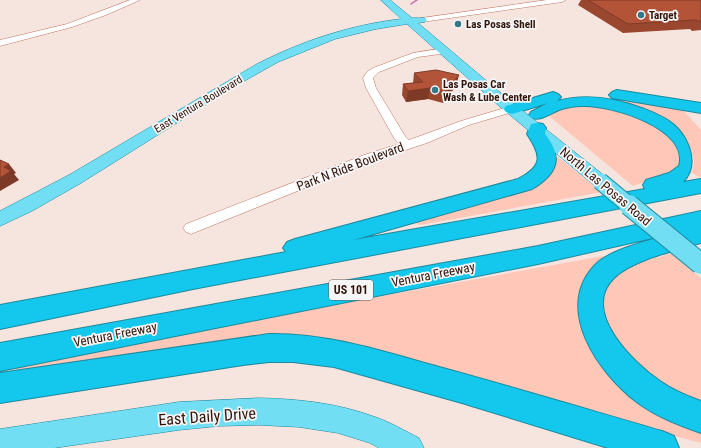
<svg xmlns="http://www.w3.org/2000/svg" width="701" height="448" viewBox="0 0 701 448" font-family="'Roboto Condensed',sans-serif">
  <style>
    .green { fill: #fec7b7 }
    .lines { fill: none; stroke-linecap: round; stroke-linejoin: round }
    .stream { stroke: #c06cab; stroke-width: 1.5 }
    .minor-casing { stroke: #c1735d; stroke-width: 1 }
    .major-casing { stroke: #1e899d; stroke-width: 1 }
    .highway-casing { stroke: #1e899d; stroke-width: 2 }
    .minor { fill: #fff; fill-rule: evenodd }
    .major { fill: #71def4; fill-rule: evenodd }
    .highway { fill: #13c8ec; fill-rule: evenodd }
    .major-bridge-far1-casing { stroke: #1e899d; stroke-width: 18; stroke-linecap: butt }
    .major-bridge-casing { stroke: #1e899d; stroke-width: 22; stroke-linecap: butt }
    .major-bridge-far1 { stroke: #71def4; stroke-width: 16 }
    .major-bridge { stroke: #71def4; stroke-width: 20 }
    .wall { fill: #9a472f }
    .shaded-wall { fill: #7d3a26 }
    .building { fill: #b35337; stroke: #7d3a26 }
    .poi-dot { fill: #347788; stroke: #f6f6f6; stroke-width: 1.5 }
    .labels { text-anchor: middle; stroke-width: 3.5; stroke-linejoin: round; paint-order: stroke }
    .far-poi-label { font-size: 11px; font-weight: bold; fill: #31130a; stroke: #f6f6f6; text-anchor: start }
    .far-street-label { font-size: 11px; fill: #31130a; stroke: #f6f6f6 }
    .shield { fill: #f6f6f6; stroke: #6c5751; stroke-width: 1 }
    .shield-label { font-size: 12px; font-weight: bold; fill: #31130a }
    .street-label { font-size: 13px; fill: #31130a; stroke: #f6f6f6 }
    .near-street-label { font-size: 16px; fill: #31130a; stroke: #f6f6f6 }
  </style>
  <rect width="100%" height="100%" fill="#f6e4df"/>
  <!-- green -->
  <path class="green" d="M614 99 675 107 683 110 701 130V178L691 172C698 161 691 148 684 139L612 103Z
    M575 106C588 106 602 106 615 109 633 114 674 132 680 150 681 154 680 161 680 166L675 171 633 186 549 116 554 110Z
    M558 157 602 192 426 224 419 225 415 222 495 198 553 158Z
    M672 253 701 278V408L658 389 605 329 602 297 607 287 615 276 639 263Z
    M603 256 609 262 586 318 701 426V443L349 348 10 380 17 368 60 357 273 316Z"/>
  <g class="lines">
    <!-- stream -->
    <path class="stream" d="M411 4 417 0"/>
    <defs>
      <path id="minor" d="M130 0H140L106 15 72 27 0 46V40L67 24Z
        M547 0H566L562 2 422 22 418 20 422 18Z
        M445 48 449 51 448 53 418 57 379 72 373 78 376 88 405 136 409 140 461 121 508 107H516L517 109 516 111 469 125 427 143 372 161 196 232 191 234 186 232 183 228 186 224 364 155 399 144 394 138 366 88 363 78 367 72 373 68 413 53Z"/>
      <path id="major" d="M381 0H390L412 18H425L427 20 425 22 418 23 508 99 606 177 609 181 606 185 600 187 594 185 498 105 407 24 376 29 335 39 278 62 239 84 81 183 32 211 0 226V211L69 175 257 64C302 41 350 25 401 19Z
        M259 398C299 399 337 403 375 417 390 422 405 431 419 438L424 448H379L370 443 338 433 299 427 259 425 219 426 179 430 54 448H0V429L179 402Z"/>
      <path id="highway" d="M617 90 701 103V113L612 98 609 95 612 92Z
        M553 92 558 94 561 97 557 101C576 96 594 96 614 100 632 104 650 110 666 119 688 132 701 164 683 182L701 179V193L193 289 0 329V305L286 252 283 248 287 242 295 239 518 179C543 166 542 156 527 134L531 124 537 123 543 124 546 128 545 134C564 158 557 174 532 189L353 240 645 189 643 185 646 180 669 173 679 166C690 128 610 105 583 106 575 106 567 107 559 110 549 114 542 121 531 118L529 115 531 112 548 103 512 114 506 112 504 109 506 106Z
        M701 211V243C677 250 632 260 614 278 580 311 633 363 660 381 673 390 687 396 701 401V433C679 425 657 417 638 403 599 374 552 308 596 264 611 249 654 239 675 233L538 264 0 371V343L538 246Z
        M269 334C325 333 379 350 432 365 509 386 586 409 662 431L674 436 679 448H608L462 403 334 367 293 362H269L243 365 0 403V373Z"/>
    </defs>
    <!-- minor casing -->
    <use href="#minor" class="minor-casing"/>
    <!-- major casing -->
    <use href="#major" class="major-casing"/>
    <!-- highway casing -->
    <use href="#highway" class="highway-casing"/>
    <!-- minor -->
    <use href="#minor" class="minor"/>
    <!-- major -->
    <use href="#major" class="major"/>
    <!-- highway -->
    <use href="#highway" class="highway"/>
    <defs>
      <path id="major-bridge-far1" d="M600 181 630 206"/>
      <path id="major-bridge" d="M629 205 701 264"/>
    </defs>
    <!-- major-bridge-far1 casing -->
    <use href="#major-bridge-far1" class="major-bridge-far1-casing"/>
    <!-- major-bridge casing -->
    <use href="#major-bridge" class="major-bridge-casing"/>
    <!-- major-bridge-far1 -->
    <use href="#major-bridge-far1" class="major-bridge-far1"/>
    <!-- major-bridge -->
    <use href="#major-bridge" class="major-bridge"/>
  </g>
  <!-- wall -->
  <path class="wall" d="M581 0H701V30L692 31 690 29 623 33 578 5Z
    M414 73 456 86 443 103 428 99 406 102 402 95 403 84 413 83Z"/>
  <!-- shaded-wall -->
  <path class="shaded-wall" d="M459 75 456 86 443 103 445 92Z
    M430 88 428 99 406 102 408 91Z
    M9 164 16 173 14 174 19 180 0 191V178L4 167Z"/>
  <!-- building -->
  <path class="building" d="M588 0H701V21H698L696 20 628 24Z
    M436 70 459 75 445 92 430 88 408 91 403 84 423 82 414 73Z
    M0 160 9 164 4 167 11 171 0 178Z"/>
  <!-- markers -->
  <g class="poi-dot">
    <circle cx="641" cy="15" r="4"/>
    <circle cx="458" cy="24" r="4"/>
    <circle cx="435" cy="90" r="4"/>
  </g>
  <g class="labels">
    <!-- far-poi labels -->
    <g class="far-poi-label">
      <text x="649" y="19">Target</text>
      <text x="466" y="28">Las Posas Shell</text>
      <text x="443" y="88">Las Posas Car<tspan x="443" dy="13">Wash &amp; Lube Center</tspan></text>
    </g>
    <!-- far-street labels -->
    <g class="far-street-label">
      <text transform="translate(198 104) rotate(-31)" y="4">East Ventura Boulevard</text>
    </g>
    <!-- shield labels -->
    <rect class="shield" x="329" y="280" width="44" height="20" rx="3"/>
    <g class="shield-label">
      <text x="351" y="294">US 101</text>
    </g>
    <!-- street labels -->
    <g class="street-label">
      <text transform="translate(350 166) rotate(-21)" y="5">Park N Ride Boulevard</text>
      <text transform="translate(606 186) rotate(40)" y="5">North Las Posas Road</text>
      <text transform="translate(433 274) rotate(-11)" y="5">Ventura Freeway</text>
      <text transform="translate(115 334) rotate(-11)" y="5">Ventura Freeway</text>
    </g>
    <!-- near-street labels -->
    <g class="near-street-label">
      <text transform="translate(207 416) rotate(-4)" y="6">East Daily Drive</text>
    </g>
  </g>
</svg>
